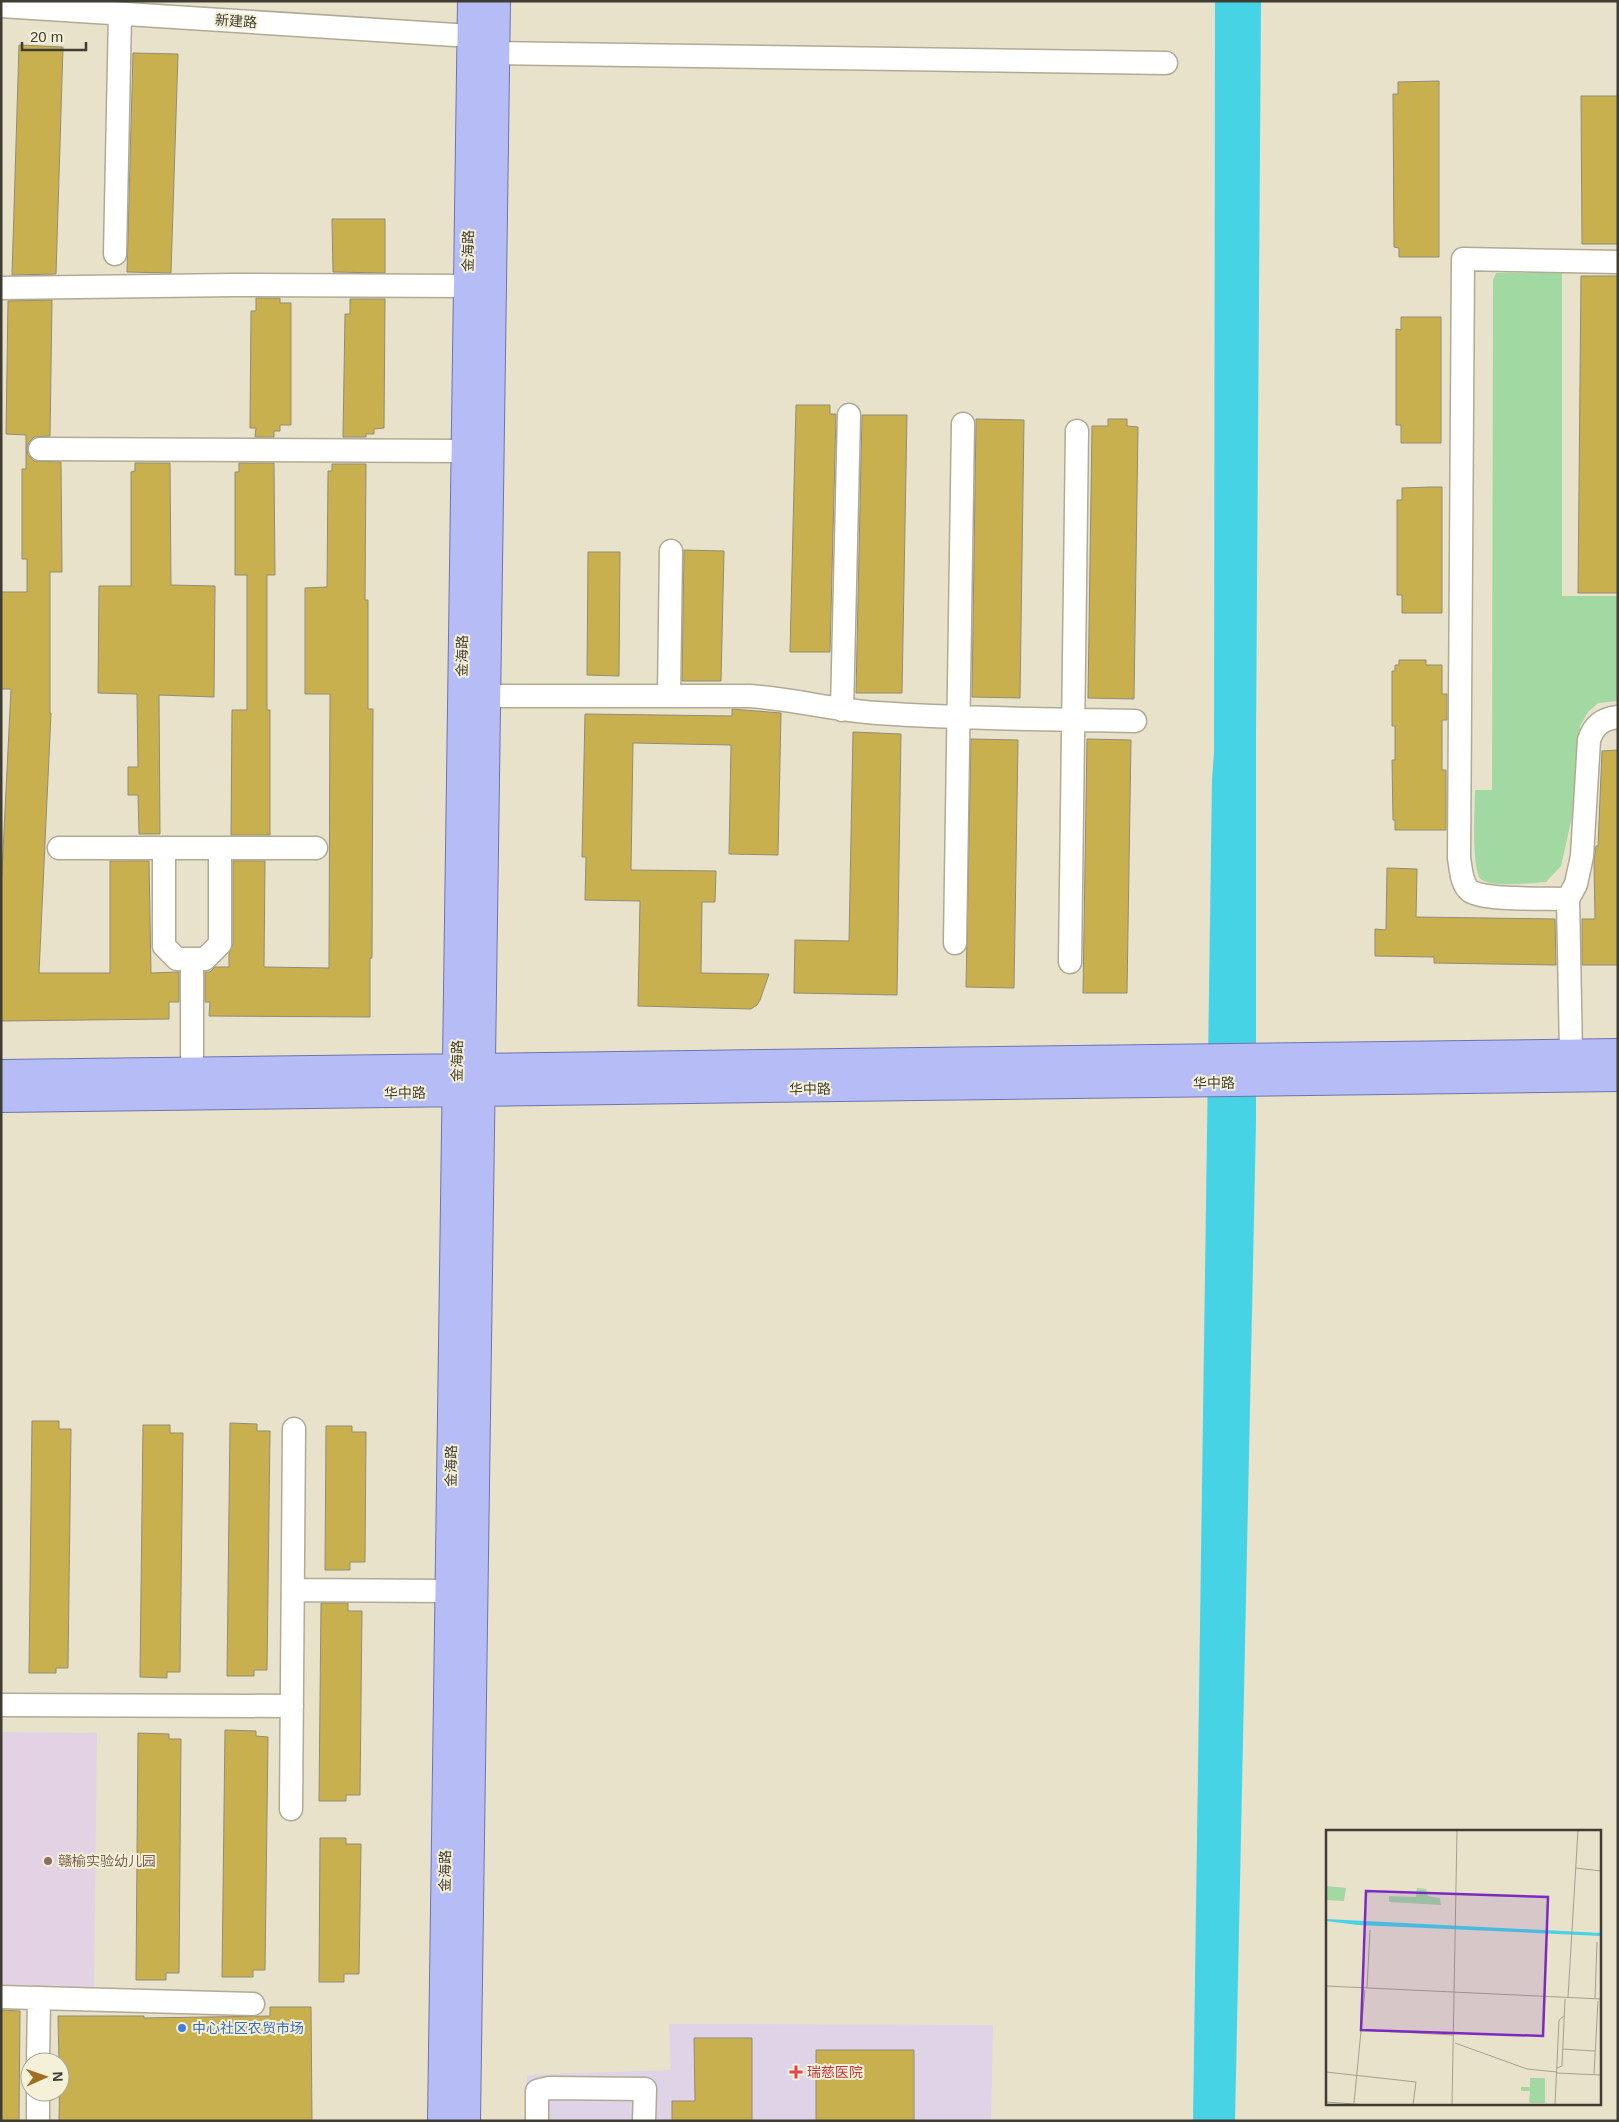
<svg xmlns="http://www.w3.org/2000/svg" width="1619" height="2122" viewBox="0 0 1619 2122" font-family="Helvetica,'Noto Sans SC',sans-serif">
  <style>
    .education { fill: #e3d2e3 }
    .medical { fill: #ded3e7 }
    .green { fill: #a2d8a1 }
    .water { fill: #45d3e5 }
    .building { fill: #c8b04f; stroke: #928c77 }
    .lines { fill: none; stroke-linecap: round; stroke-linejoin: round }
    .minor-casing { stroke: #b0aa94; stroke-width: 25 }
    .major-casing { stroke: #6d74ae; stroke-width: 30 }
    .minor { stroke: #fff; stroke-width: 22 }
    .major { stroke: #b6bdf6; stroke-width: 28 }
    .education-dot { fill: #8d6e63; stroke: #f5f0d8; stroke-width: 2 }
    .shop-dot { fill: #3f7fe0; stroke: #f5f0d8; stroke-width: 2 }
    .health-dot { fill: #e0444e; stroke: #f5f0d8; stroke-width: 2 }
    .labels { text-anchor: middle; stroke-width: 4; stroke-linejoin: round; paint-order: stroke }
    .street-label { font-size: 14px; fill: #3f3d33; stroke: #f5f0d8 }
    .education-label { font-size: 14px; fill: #785e54; stroke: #f5f0d8; text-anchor: start }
    .shop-label { font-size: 14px; fill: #366cbe; stroke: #f5f0d8; text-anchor: start }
    .health-label { font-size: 14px; fill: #be3a42; stroke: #f5f0d8; text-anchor: start }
    .inset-road { fill: none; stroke: #a4a08e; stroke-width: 1 }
    .view { fill: #7b2cbf; fill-opacity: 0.15; stroke: #7b2cbf; stroke-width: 2.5 }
    .inset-edge { fill: none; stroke: #3f3d33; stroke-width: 2.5 }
  </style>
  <rect width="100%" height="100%" fill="#e8e2cb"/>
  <!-- education -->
  <path class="education" d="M1 1732 97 1733 94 1990 1 1989Z"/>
  <!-- medical -->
  <path class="medical" d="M669 2024 993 2025 991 2121H526L527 2075 671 2070Z"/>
  <!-- green -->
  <path class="green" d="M1496 273H1562V596H1618V701L1598 703 1588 712 1580 726 1572 817 1561 866 1546 882C1532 883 1491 888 1481 879 1471 870 1475 806 1475 790H1492L1493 280Z"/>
  <!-- water -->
  <path class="water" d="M1215 1H1261L1256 738V1122L1235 2121H1193L1212 780 1214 753Z"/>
  <!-- building -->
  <path class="building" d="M19 45 63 47 56 274 12 275Z
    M133 53 178 54 171 273 127 272Z
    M1439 81V257H1399V248L1394 247 1393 94H1398V82Z
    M1581 96H1618V244H1582Z
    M332 219H385V273L333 272Z
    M1581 276H1618V593H1578Z
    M256 298H280V303H291V425H280V431H274V437H255L256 428H250L251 311H256Z
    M350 299H385L384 428 374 429V434H366V437H343L345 314H350Z
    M52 300 50 436 34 437 29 442 27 448 28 455 34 461 61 462 62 572H50V713H51L39 973H110V861H149L151 973 179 972V1002H169V1019L1 1021V892L11 689H1V592H27V559H22V469H26V435L6 434 8 301Z
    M1401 317H1441V443H1401V425H1396V329L1401 330Z
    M796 405H830V414H836L830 652H790Z
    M862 415H907L902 693H856Z
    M976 419 1024 420 1020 698 972 697Z
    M1108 419H1127V426L1138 427 1134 699 1088 698 1092 426H1108Z
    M135 463H170L171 585 215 586 214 697 159 695 160 834H139L138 795H128V767H138L137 694 98 693 99 586H131V472L135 471Z
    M239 463H274L275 575H267V710H270V835H231L232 710H247V575H235V472H239Z
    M332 464H366L365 600H368V709H373L372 958H370V1017L209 1016 210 1002H205V972H210L215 967H229V953L233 944V861H265L264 967 329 968 330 694H305V588L327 587 328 471H332Z
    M1430 487H1442V613H1402V595H1397V500H1402V488Z
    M684 550 724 551 721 681H682Z
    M588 552H620L619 676 587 675Z
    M1399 660H1426V665H1442V694H1447V720H1442V770H1446V830H1395V820H1393L1392 760H1395V726H1392V671H1395V665H1399Z
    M732 709 781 713 778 855 729 854 731 745 633 743 631 870 716 871 715 902H702L701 973 769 974 760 1000 757 1005 751 1009 638 1006 640 901 585 900 586 857H582L585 714 732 716Z
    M853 732 901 734 897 995 794 993 795 940 849 941Z
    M971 739 1018 740 1014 988 966 987Z
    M1087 739 1131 740 1127 993H1083Z
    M1618 750V965H1582V919H1595L1594 861 1596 846H1598L1602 751Z
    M1387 868 1417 869 1416 917 1555 919 1556 965 1434 963V957L1375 956V929L1386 930Z
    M32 1421H59V1429H71L68 1668H56V1673H29Z
    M230 1423 257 1424V1431H270L267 1670H254V1676H227Z
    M143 1425H170V1433H183L180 1672H167V1678L140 1677Z
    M326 1426H352V1432H366L365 1562H350V1570H325Z
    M321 1603H348V1611H362L360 1795H346V1801H319Z
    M225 1730 256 1731V1736L268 1737 265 1970H253V1977H222Z
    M138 1733 169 1734V1739H181L179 1973H166V1980H136Z
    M320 1838H346V1844H361L359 1974H344V1982H319Z
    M270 2007H311L312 2121H59L60 2062H59L58 2016H144V2018L270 2016Z
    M1 2010 20 2011 19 2121H1Z
    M694 2038H752V2121H672V2101H695Z
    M816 2050H914V2121H816Z"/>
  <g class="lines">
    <defs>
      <path id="minor" d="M1 6 471 36
        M495 53 1166 63
        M115 254 120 14
        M1 288 234 285 467 286
        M40 449 465 451
        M486 696H749C793 699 833 710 877 713 963 719 1049 719 1135 721
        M669 696 671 551
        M842 710 849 415
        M59 848H316
        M164 848V946L177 959H205L220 944V848
        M1568 899C1548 898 1485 901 1470 891 1461 884 1461 868 1459 858L1463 259 1618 262
        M955 943 963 424
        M192 959V1072
        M1070 962 1077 431
        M1571 1054 1568 899 1576 884 1582 856 1589 740C1594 725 1602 719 1618 717
        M293 1590 449 1591
        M1 1705 292 1706
        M291 1809 294 1429
        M1 1997 253 2004
        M38 2062 39 1998
        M38 2121V2092
        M537 2121V2091L549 2088 645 2089 644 2121"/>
      <path id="major" d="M1 1074 1618 1053
        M1 1098 1618 1077
        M442 2121 472 1
        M466 2121 496 1"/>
    </defs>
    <!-- minor casing -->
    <use href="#minor" class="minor-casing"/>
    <!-- major casing -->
    <use href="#major" class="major-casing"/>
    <!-- minor -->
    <use href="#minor" class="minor"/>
    <!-- major -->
    <use href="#major" class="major"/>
  </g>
  <!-- markers -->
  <circle class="education-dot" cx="48" cy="1861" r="5"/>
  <circle class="shop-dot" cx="182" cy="2028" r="5"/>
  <path class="health-dot" d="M793.5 2064.5h5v5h5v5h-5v5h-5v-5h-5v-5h5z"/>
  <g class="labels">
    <!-- street labels -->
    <g class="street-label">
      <text transform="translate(236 21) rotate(4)" y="5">新建路</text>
      <text transform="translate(468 251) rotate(-89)" y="5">金海路</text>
      <text transform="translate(462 656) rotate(-89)" y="5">金海路</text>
      <text transform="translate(457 1061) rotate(-89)" y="5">金海路</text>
      <text transform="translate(1214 1083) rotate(-1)" y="5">华中路</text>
      <text transform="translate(810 1089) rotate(-1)" y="5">华中路</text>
      <text transform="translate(405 1093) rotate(-1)" y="5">华中路</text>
      <text transform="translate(451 1466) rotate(-89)" y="5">金海路</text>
      <text transform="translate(445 1871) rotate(-89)" y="5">金海路</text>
    </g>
    <!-- education labels -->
    <g class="education-label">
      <text x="58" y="1866">赣榆实验幼儿园</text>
    </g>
    <!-- shop labels -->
    <g class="shop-label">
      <text x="192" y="2033">中心社区农贸市场</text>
    </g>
    <!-- health labels -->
    <g class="health-label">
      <text x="807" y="2077">瑞慈医院</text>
    </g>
  </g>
  <!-- overview -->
  <g transform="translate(1326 1830)">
    <rect width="275" height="275" fill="#e8e2cb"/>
    <path d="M0 56 20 58 18 71 0 70ZM91 58 100 59 102 66 114 68 115 75 63 72V66L90 67ZM204 248H219V273H203L204 261H195V257H204Z" fill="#a2d8a1"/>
    <path d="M0 89 275 103V106L32 95 0 91Z" fill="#45d3e5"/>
    <path class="inset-road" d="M250 38 275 41M0 156 275 169M41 158 44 100M242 167 252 0M269 168 271 112M35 200 127 205M129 213 201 239 231 242M237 219 269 221M231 238 236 236 239 169M0 242 90 252 87 275M231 243 275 245M268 244 272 171M0 272 42 275M28 273 39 160M126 275 131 0M229 275 233 190 238 186"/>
    <path class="view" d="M40 61 222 67 217 206 35 200Z"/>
    <rect width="275" height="275" class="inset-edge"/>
  </g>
  <!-- border -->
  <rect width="1619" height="2122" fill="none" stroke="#3f3d33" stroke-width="5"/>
  <!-- north arrow -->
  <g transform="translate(45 2077) rotate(88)"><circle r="24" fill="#f5f0d8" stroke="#aca896"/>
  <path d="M0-4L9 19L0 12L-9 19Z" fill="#9f7023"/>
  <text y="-8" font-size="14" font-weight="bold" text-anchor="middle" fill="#3f3d33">N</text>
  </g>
  <!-- scale -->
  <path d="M22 42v8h64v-8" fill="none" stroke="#3f3d33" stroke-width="2.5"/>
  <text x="30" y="42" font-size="15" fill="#3f3d33" stroke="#f5f0d8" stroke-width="4" paint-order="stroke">20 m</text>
</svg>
